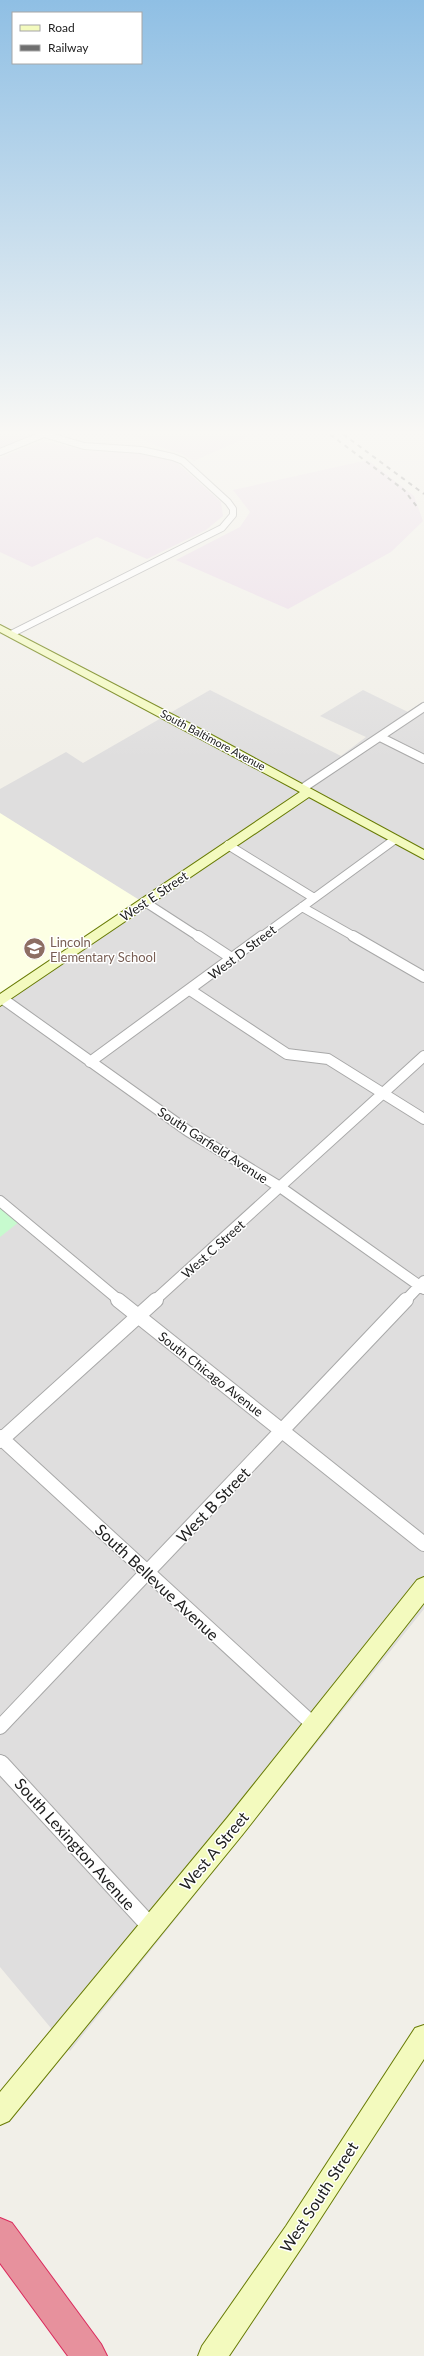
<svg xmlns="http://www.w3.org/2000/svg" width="424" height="2356" viewBox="0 0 424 2356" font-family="Lato,sans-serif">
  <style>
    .residential { fill: #dfdede }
    .industrial { fill: #eadae7 }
    .education { fill: #fdffe4 }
    .park { fill: #c7face }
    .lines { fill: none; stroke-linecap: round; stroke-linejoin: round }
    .street-far4-casing { stroke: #a8a8a8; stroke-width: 8 }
    .street-far3-casing { stroke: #a8a8a8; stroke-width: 10 }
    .street-far2-casing { stroke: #a8a8a8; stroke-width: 12 }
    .street-far1-casing { stroke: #a8a8a8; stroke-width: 16 }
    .street-casing { stroke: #a8a8a8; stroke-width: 19 }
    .secondary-casing { stroke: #687b05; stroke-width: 2 }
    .highway-casing { stroke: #db2a5d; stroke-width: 2 }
    .street-far4 { stroke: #fff; stroke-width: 6 }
    .street-far3 { stroke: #fff; stroke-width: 8 }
    .street-far2 { stroke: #fff; stroke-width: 10 }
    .street-far1 { stroke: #fff; stroke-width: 14 }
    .street { stroke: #fff; stroke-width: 17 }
    .secondary { fill: #f3fabe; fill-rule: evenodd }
    .highway { fill: #e7919d; fill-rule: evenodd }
    .rail { stroke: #6f6f6f; stroke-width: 2; stroke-dasharray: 4.5 4.5; stroke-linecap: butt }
    .labels { text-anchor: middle; stroke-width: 3; stroke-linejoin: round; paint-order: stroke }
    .far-street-label { font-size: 11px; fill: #212121; stroke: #fff }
    .street-label { font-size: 13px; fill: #212121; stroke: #fff }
    .education-label { font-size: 13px; fill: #785e54; stroke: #fff; text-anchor: start }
    .near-street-label { font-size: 16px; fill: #212121; stroke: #fff }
  </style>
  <rect width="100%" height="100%" fill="#f1efe8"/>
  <!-- residential -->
  <path class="residential" d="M210 690 341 756 366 737 320 716 363 690 408 712 424 701V1609L70 2051 0 1967V789L66 752 83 763Z"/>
  <!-- industrial -->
  <path class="industrial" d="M0 429H50L0 449Z
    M120 429H265L194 461 180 453 157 446Z
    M42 441 89 451 155 453 174 460 221 502 223 516 206 530 147 559 97 537 32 567 0 552V458Z
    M368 460 414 496 423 521 391 552 288 609 176 560 240 527 250 512 233 490Z"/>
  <!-- education -->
  <path class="education" d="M0 813 141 901 0 996Z"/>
  <!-- park -->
  <path class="park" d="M0 1207 19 1222 0 1237Z"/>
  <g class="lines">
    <defs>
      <path id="street-far4" d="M0 452 56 429
        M11 634 222 528 233 515V509L228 502 183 461 173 457 141 450 84 446 44 434"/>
      <path id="street-far3" d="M380 737 424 759
        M303 788 424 707
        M228 845 314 898
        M145 902 199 937
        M302 907 355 937
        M261 937 394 840"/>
      <path id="street-far2" d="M198 936 233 959
        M353 936 424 977
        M190 990 287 1054 328 1059 424 1119
        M3 999 188 1131 280 1187 424 1289
        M90 1062 262 936
        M0 1201 120 1301
        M154 1301 424 1056
        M405 1301 424 1281"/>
      <path id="street-far1" d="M118 1300 424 1544
        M0 1437 315 1726
        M0 1441 156 1300
        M0 1727 406 1300
        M0 1762 2 1765"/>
      <path id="street" d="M1 1764 151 1927"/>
      <path id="secondary" d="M0 625 208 733 424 850V859L309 797 0 1006V994L300 792 0 632Z
        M424 1577V1603L243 1834 9 2121 0 2125V2092L227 1818 417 1580Z
        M424 2025V2059L304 2244 229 2356H198L202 2346 286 2226 415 2028Z"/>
      <path id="highway" d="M0 2218 12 2223 101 2344 107 2356H68L0 2263Z"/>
    </defs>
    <!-- street-far4 casing -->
    <use href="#street-far4" class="street-far4-casing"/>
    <!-- street-far3 casing -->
    <use href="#street-far3" class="street-far3-casing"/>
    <!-- street-far2 casing -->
    <use href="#street-far2" class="street-far2-casing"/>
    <!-- street-far1 casing -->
    <use href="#street-far1" class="street-far1-casing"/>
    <!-- street casing -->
    <use href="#street" class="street-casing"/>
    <!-- secondary casing -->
    <use href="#secondary" class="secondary-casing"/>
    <!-- highway casing -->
    <use href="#highway" class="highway-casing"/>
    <!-- street-far4 -->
    <use href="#street-far4" class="street-far4"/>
    <!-- street-far3 -->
    <use href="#street-far3" class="street-far3"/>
    <!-- street-far2 -->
    <use href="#street-far2" class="street-far2"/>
    <!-- street-far1 -->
    <use href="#street-far1" class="street-far1"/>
    <!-- street -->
    <use href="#street" class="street"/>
    <!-- secondary -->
    <use href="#secondary" class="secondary"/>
    <!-- highway -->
    <use href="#highway" class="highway"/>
    <!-- rail -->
    <path class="rail" d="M323 429 404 490 418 508
      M336 429 424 494"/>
  </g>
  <!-- sky -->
  <linearGradient id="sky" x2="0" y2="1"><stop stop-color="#8fbfe4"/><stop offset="0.57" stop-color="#f9f8f5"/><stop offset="1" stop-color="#f9f8f5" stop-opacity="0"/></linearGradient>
  <rect width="424" height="759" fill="url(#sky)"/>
  <!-- icons -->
  <defs>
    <symbol id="school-disc" viewBox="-11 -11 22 22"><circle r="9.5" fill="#8d6e63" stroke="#fff"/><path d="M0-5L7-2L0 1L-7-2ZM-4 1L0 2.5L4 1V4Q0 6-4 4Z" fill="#fff"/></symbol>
  </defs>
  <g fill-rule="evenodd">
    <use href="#school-disc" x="22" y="936" width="25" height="25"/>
  </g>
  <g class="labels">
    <!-- far-street labels -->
    <g class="far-street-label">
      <text transform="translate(213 740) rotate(28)" y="4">South Baltimore Avenue</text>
    </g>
    <!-- street labels -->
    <g class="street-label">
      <text transform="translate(154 896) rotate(-34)" y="5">West E Street</text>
      <text transform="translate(242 952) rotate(-37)" y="5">West D Street</text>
      <text transform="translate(213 1145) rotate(33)" y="5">South Garfield Avenue</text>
      <text transform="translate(213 1249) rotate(-42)" y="5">West C Street</text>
      <text transform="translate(211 1374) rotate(38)" y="5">South Chicago Avenue</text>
    </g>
    <!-- education labels -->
    <g class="education-label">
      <text x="50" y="947">Lincoln<tspan x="50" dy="15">Elementary School</tspan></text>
    </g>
    <!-- near-street labels -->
    <g class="near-street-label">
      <text transform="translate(213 1505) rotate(-46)" y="6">West B Street</text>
      <text transform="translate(157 1582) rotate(43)" y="6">South Bellevue Avenue</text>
      <text transform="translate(75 1844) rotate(48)" y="6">South Lexington Avenue</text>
      <text transform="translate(214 1851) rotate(-50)" y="6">West A Street</text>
      <text transform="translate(319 2197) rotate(-57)" y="6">West South Street</text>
    </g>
  </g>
  <!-- legend -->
  <rect x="12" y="12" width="130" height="52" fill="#ffffff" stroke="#a6a6a6"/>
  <rect x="20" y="25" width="20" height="6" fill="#f3fabe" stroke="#a6a6a6"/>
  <text x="48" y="32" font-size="12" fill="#212121">Road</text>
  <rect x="20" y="45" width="20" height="6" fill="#6f6f6f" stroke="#a6a6a6"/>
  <text x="48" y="52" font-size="12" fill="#212121">Railway</text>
</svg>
